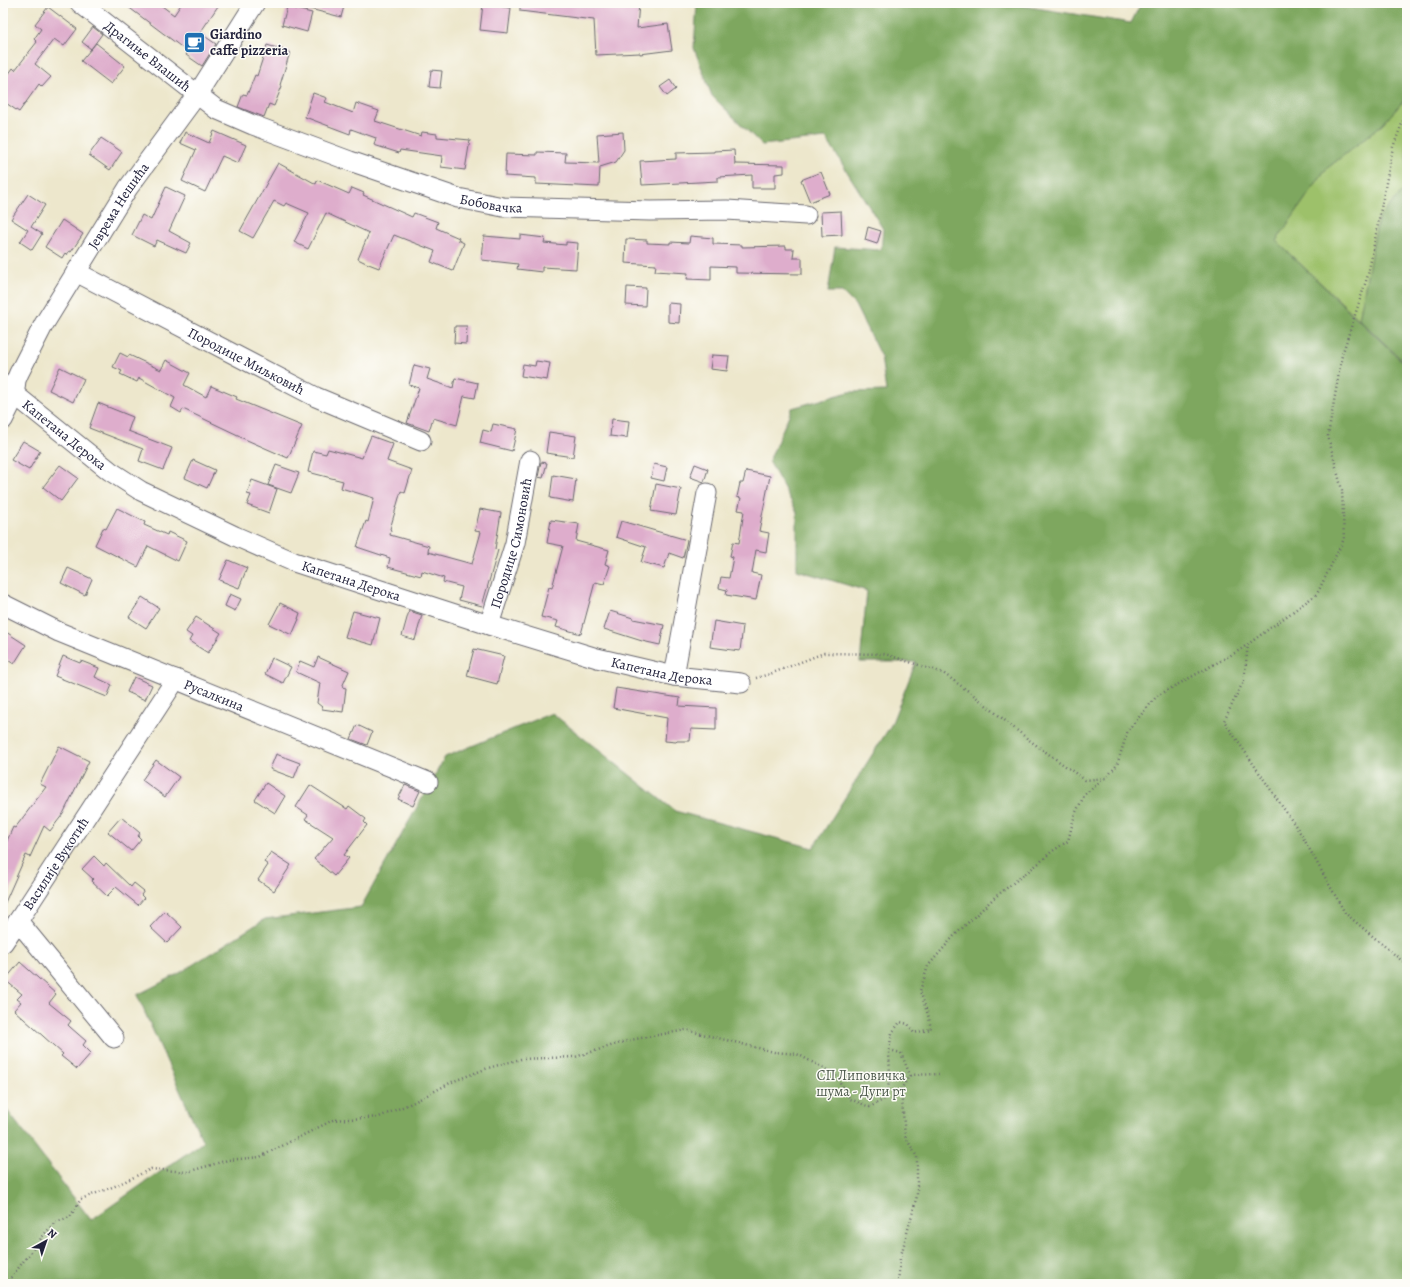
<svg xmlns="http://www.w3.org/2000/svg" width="1410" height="1287" viewBox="0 0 1410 1287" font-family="Alegreya,serif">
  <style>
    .green { fill: #9dc16b; stroke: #607253 }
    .forest { fill: #7ea75f; stroke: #50644d }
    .building { fill: #deadcc }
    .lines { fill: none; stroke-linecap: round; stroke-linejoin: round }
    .minor-casing { stroke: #69676e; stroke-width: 21 }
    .path { stroke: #69676e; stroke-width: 2.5; stroke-dasharray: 1 3; stroke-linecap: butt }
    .minor { stroke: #fff; stroke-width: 19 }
    .labels { text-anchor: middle; stroke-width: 3; stroke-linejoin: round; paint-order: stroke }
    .poi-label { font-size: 14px; font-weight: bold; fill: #22223b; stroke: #fdfcf7; text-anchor: start }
    .street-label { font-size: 14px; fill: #22223b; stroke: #fdfcf7 }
    .park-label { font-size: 14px; fill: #4d5a4c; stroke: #fdfcf7 }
  </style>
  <rect width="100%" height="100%" fill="#fdfcf7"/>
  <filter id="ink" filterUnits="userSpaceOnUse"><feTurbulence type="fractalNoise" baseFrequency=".025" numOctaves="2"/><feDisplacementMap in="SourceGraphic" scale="8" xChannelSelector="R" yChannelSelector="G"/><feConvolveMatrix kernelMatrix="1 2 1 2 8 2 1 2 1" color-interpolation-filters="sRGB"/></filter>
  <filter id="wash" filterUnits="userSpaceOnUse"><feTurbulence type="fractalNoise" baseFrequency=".012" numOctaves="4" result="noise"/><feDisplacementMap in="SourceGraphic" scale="16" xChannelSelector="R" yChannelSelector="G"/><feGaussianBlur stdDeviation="0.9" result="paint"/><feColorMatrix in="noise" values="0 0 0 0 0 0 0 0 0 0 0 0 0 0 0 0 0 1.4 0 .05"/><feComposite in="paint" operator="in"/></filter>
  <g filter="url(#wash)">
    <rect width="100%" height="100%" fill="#ede7cc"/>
    <!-- green -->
    <path class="green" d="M1407 97V186L1378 219 1359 319 1276 241 1325 170 1382 125Z"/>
    <!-- forest -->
    <path class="forest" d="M697 3H1014L1017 5 1131 23 1141 3H1407V97L1382 125 1325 170 1276 241 1407 366V1284H3V1105L91 1220 203 1142 137 995 178 974 265 919 361 907 445 757 552 713 675 811 813 848 891 725 916 662H860L867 591 797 570V512L769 461 792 408 849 392 886 391 881 357 855 305 842 292H828L835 247 881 250 883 229 826 138 762 145 712 96 694 48Z
      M1407 186V365L1359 319 1378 219Z"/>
    <g id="blocks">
      <!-- building -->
      <path class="building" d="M123 3H158L174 15 182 3H220L200 33 216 44 202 66 186 55 188 52Z
        M302 3H345L341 17 302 7Z
        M520 3H639L637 28 668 24 672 50 640 54V53L596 55 594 20 520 11Z
        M483 4 511 8 508 33 480 30Z
        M48 7 77 29 64 46 54 39 35 64 51 77 42 87 39 84 19 112 3 101V82L13 68 15 70 37 42 34 39 41 29 35 24Z
        M287 7 312 13 307 32 282 25Z
        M93 27 102 34 91 49 82 42Z
        M96 43 125 66 111 84 81 61Z
        M267 45 290 52 280 85 282 86 274 106 269 104 264 117 238 107 243 94 247 95 255 75 257 76Z
        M431 70 442 71 440 88 429 87Z
        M670 80 676 89 667 96 660 87Z
        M313 93 327 98 325 102 353 113 356 103 379 111 375 121 421 136 422 132 437 134V137L470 140 465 170 441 167 442 156 400 150 399 153 374 145 376 138 351 129 350 134 305 117Z
        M214 131 246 145 238 163 222 156 205 192 182 181 196 150 180 143 185 132 209 143Z
        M623 132 624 150 616 162 600 167 599 187 536 184V178L505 176 506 154 537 155V152L566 153 565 162 599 163 597 134Z
        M101 138 122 152 110 170 89 155Z
        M734 150 735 164 784 165V173L775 174V188H752V175L718 177V181L642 185 640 161 676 159V153L714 152V151Z
        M278 163 316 184 317 180 349 194 352 188 364 193 363 195 412 217 414 213 438 222 436 228 459 238 458 240 464 243 453 271 431 262 435 251 394 235 379 268 366 263 358 259 369 233 326 213 308 249 294 242 309 213 286 203 284 206 274 201 253 238 240 231Z
        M821 172 830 194 810 202 801 180Z
        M166 187 185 196 169 231 191 243 186 253 157 240 154 246 132 235 142 215 151 220Z
        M28 194 45 205 31 227 42 234 32 250 20 242 28 230 11 219Z
        M841 211 842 235 822 236 821 212Z
        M62 220 83 234 71 252 69 251 67 255 65 253 62 258 45 247Z
        M868 227 881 231 877 244 865 240Z
        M520 235 545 238 544 243 566 245V242L578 243 576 269 542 267V272L517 269 518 264 482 260 484 236 520 239Z
        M690 236 713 238V244L742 245V247L786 246V249H794L793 258H802V274L736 273V267L711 266V280L687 279 688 273 655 271 656 265 625 263 626 239 647 240V243L670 244V242L689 243Z
        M627 287 646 288 645 306 626 305Z
        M668 303 680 304 679 323 668 322Z
        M455 326H467L466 344 454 343Z
        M120 353 128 357 129 355 161 370 166 360 190 373 184 385 206 397 211 386 237 397 236 399 302 426 288 458 240 437V436L183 409 181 413 171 407 175 398 139 378 137 382 120 374 122 371 113 367Z
        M712 355 729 356 727 371 710 369Z
        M536 361 550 363 547 380 521 376 523 364 535 366Z
        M414 365 430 369 427 379 453 388 455 378 478 383 475 398 464 396 457 425 433 418 429 431 407 423 419 388 409 385Z
        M60 367 84 379 73 402 49 390Z
        M98 403 133 417 128 431 172 448 163 470 139 461 143 449 89 428Z
        M612 419 629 421 627 438 610 436Z
        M493 424 517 429 512 451 480 443 483 430 491 432Z
        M549 432 576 436 573 457 546 453Z
        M371 436 393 444 387 461 412 470 405 493 401 491 390 529 391 530 390 535 429 546 428 552 472 564 481 532 475 531 480 509 501 513 495 549 498 550 482 606 459 600 462 587 443 582 444 578 422 571 421 576 388 567 390 558 357 547 366 521 368 522 374 498 341 488 343 481 308 472 313 451 326 454 328 449 362 458Z
        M23 441 40 451 29 470 11 460Z
        M193 460 215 470 207 488 185 478Z
        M541 462 547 463 543 478 538 477Z
        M654 464 667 467 664 481 651 478Z
        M695 464 708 469 704 482 690 477Z
        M60 465 78 478 61 501 43 487Z
        M276 465 299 473 291 493 268 485Z
        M746 471 770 476 759 531 769 533 766 552 756 550 752 573 761 575 756 600 726 595 727 590 719 588 721 577 729 578 733 557 730 556 733 542 739 543 744 511 738 510 741 498 737 497 740 483H743Z
        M553 475 576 479 573 502 550 498Z
        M252 480 277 489 269 513 247 505 251 495 247 494Z
        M656 484 681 489 676 515 651 511Z
        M117 508 145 522 144 525 167 535 168 532 187 541 178 561 148 546 138 567 95 545 103 528 106 529Z
        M551 520 579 524 576 541 609 550 605 564 610 566 604 584 595 582 581 634 556 627 558 621 541 617 549 587 552 588 563 546 547 543Z
        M621 521 687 540 683 558 669 553 664 568 641 562 646 547 616 537Z
        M228 560 247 568 239 588 219 580Z
        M68 568 92 579 85 595 61 583Z
        M230 594 241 599 235 611 225 606Z
        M142 597 159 608 146 628 129 617Z
        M280 603 300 613 298 619H299L292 635 269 624Z
        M353 611 380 618 373 645 345 637Z
        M409 611 422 615 415 640 402 636Z
        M610 611 633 618V619L664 625 660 645 642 641 604 629Z
        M196 617 221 633 208 653 189 641 192 636 186 632Z
        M714 621 743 626 740 651 710 647Z
        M3 630 26 645 14 664 3 657Z
        M474 649 504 656 497 684 467 676Z
        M63 656 80 663 81 661 99 668 95 677 112 685 107 697 55 676Z
        M318 657 349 671 342 687 346 688 343 712 322 709V707L317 703 320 683 296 672 300 661 314 667Z
        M272 658 291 667 283 683 265 674Z
        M134 677 152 685 145 700 127 692Z
        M616 688 680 698 679 706 716 708V730L691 729 690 741H677L676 742 665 741 667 718 613 708Z
        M357 725 372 732 367 745 351 739Z
        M59 746 89 761 63 814 50 831 44 826 30 857 26 855 3 907V850L13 827 15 828 46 787 40 784Z
        M276 754 300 763 294 778 270 769Z
        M156 760 179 777 165 797 142 780Z
        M266 783 285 796 275 813 255 800Z
        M310 785 347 809 349 806 366 819 364 822 367 825 344 855 349 858 334 876 314 859 333 837 305 819 308 815 296 807Z
        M405 785 420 791 413 806 398 799Z
        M121 817 140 833 138 836 141 839 131 851 108 832Z
        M271 852 291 865 274 891 258 880 268 865 264 862Z
        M94 856 104 866 106 863 131 887 134 883 144 891 141 895 144 898 138 905 116 887 107 896 91 881 93 879 82 869Z
        M165 911 182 927 167 943 150 927Z
        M20 962 56 994 49 1003 71 1021 68 1025 70 1027 86 1041 83 1045 91 1053 77 1069 61 1056 63 1054 14 1010 21 1002 17 999 22 994 5 980Z"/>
    </g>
  </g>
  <g filter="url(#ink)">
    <use href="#blocks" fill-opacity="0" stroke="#69676e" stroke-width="1"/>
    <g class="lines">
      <defs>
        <g id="minor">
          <path id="s1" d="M80 3 216 109 253 125 350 161 458 198 503 207 650 211 727 210 806 215"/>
          <path id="s2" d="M76 272 316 397 421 441"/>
          <path id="s3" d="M3 385 110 471 141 491 235 536 294 562 489 625 597 658 674 676 741 683"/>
          <path id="s4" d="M3 420 14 398 16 380 19 373 44 324 128 188 198 93 255 3"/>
          <path id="s5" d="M3 604 59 632 428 782"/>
          <path id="s6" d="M489 625 515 543 530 460"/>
          <path d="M674 676 707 493"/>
          <path d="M3 943 18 921"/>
          <path id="s7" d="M114 1038 18 921 176 679"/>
        </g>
      </defs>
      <!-- minor casing -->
      <use href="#minor" class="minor-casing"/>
      <!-- path -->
      <path class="path" d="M1248 644 1244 680 1224 721 1301 834 1345 913 1407 965
        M756 678 770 674 824 653 885 654 943 673 971 693 1029 740 1085 780 1106 778 1117 765 1128 730 1157 696 1240 650 1317 594 1344 539 1342 490 1328 436 1342 355 1368 275 1393 147 1407 111
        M889 1050 892 1033 900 1022 908 1024 914 1033 931 1029 929 1018 920 991 928 966 954 936 995 897 1039 863 1051 852 1068 841 1075 814 1085 794 1104 779
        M6 1284 43 1236 55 1222 70 1217 81 1199 115 1186 151 1169 187 1172 228 1160 260 1157 333 1120 379 1117 412 1103 454 1081 488 1068 521 1059 575 1057 630 1040 686 1030 774 1052 797 1054 835 1074 850 1099 870 1107 886 1098 890 1077 889 1050 901 1053 910 1075 939 1074
        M898 1284 900 1259 917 1196V1157L905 1136 901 1089 910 1075"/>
      <!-- minor -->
      <use href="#minor" class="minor"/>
    </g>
  </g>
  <!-- icons -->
  <defs>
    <symbol id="cafe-square" viewBox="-11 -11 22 22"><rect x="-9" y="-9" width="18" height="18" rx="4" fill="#1f6fb2" stroke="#fdfcf7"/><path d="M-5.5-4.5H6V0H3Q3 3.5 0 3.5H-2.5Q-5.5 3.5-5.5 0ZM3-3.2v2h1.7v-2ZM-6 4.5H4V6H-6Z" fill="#fff"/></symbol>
  </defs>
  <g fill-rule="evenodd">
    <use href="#cafe-square" x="182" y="30" width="25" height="25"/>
  </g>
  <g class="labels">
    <!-- poi labels -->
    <g class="poi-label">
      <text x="210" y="39">Giardino<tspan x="210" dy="16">caffe pizzeria</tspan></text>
    </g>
    <!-- street labels -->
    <g class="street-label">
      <text dy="5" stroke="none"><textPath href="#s1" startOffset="86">Драгиње Влашић</textPath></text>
      <text dy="5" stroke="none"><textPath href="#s1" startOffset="464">Бобовачка</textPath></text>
      <text dy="5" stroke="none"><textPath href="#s4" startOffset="245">Јеврема Нешића</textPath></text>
      <text dy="5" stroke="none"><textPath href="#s2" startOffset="192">Породице Миљковић</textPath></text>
      <text dy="5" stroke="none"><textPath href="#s3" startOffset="79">Капетана Дерока</textPath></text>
      <text dy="5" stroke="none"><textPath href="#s6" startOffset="85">Породице Симоновић</textPath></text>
      <text dy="5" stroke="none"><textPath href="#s3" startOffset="403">Капетана Дерока</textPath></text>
      <text dy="5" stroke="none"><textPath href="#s3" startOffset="727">Капетана Дерока</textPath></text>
      <text dy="5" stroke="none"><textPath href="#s5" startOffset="230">Русалкина</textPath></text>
      <text dy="5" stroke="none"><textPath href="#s7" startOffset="220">Василије Вукотић</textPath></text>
    </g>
    <!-- park labels -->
    <g class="park-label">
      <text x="861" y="1080">СП Липовичка<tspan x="861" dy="16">шума - Дуги рт</tspan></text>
    </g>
  </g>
  <!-- margin -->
  <rect width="1410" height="1287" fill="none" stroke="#fdfcf7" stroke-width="16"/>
  <!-- north arrow -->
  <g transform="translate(46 1241) rotate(40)" stroke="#fdfcf7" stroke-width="3" paint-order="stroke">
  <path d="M0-3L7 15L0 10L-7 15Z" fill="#22223b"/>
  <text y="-6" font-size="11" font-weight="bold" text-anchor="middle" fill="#22223b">N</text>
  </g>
</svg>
